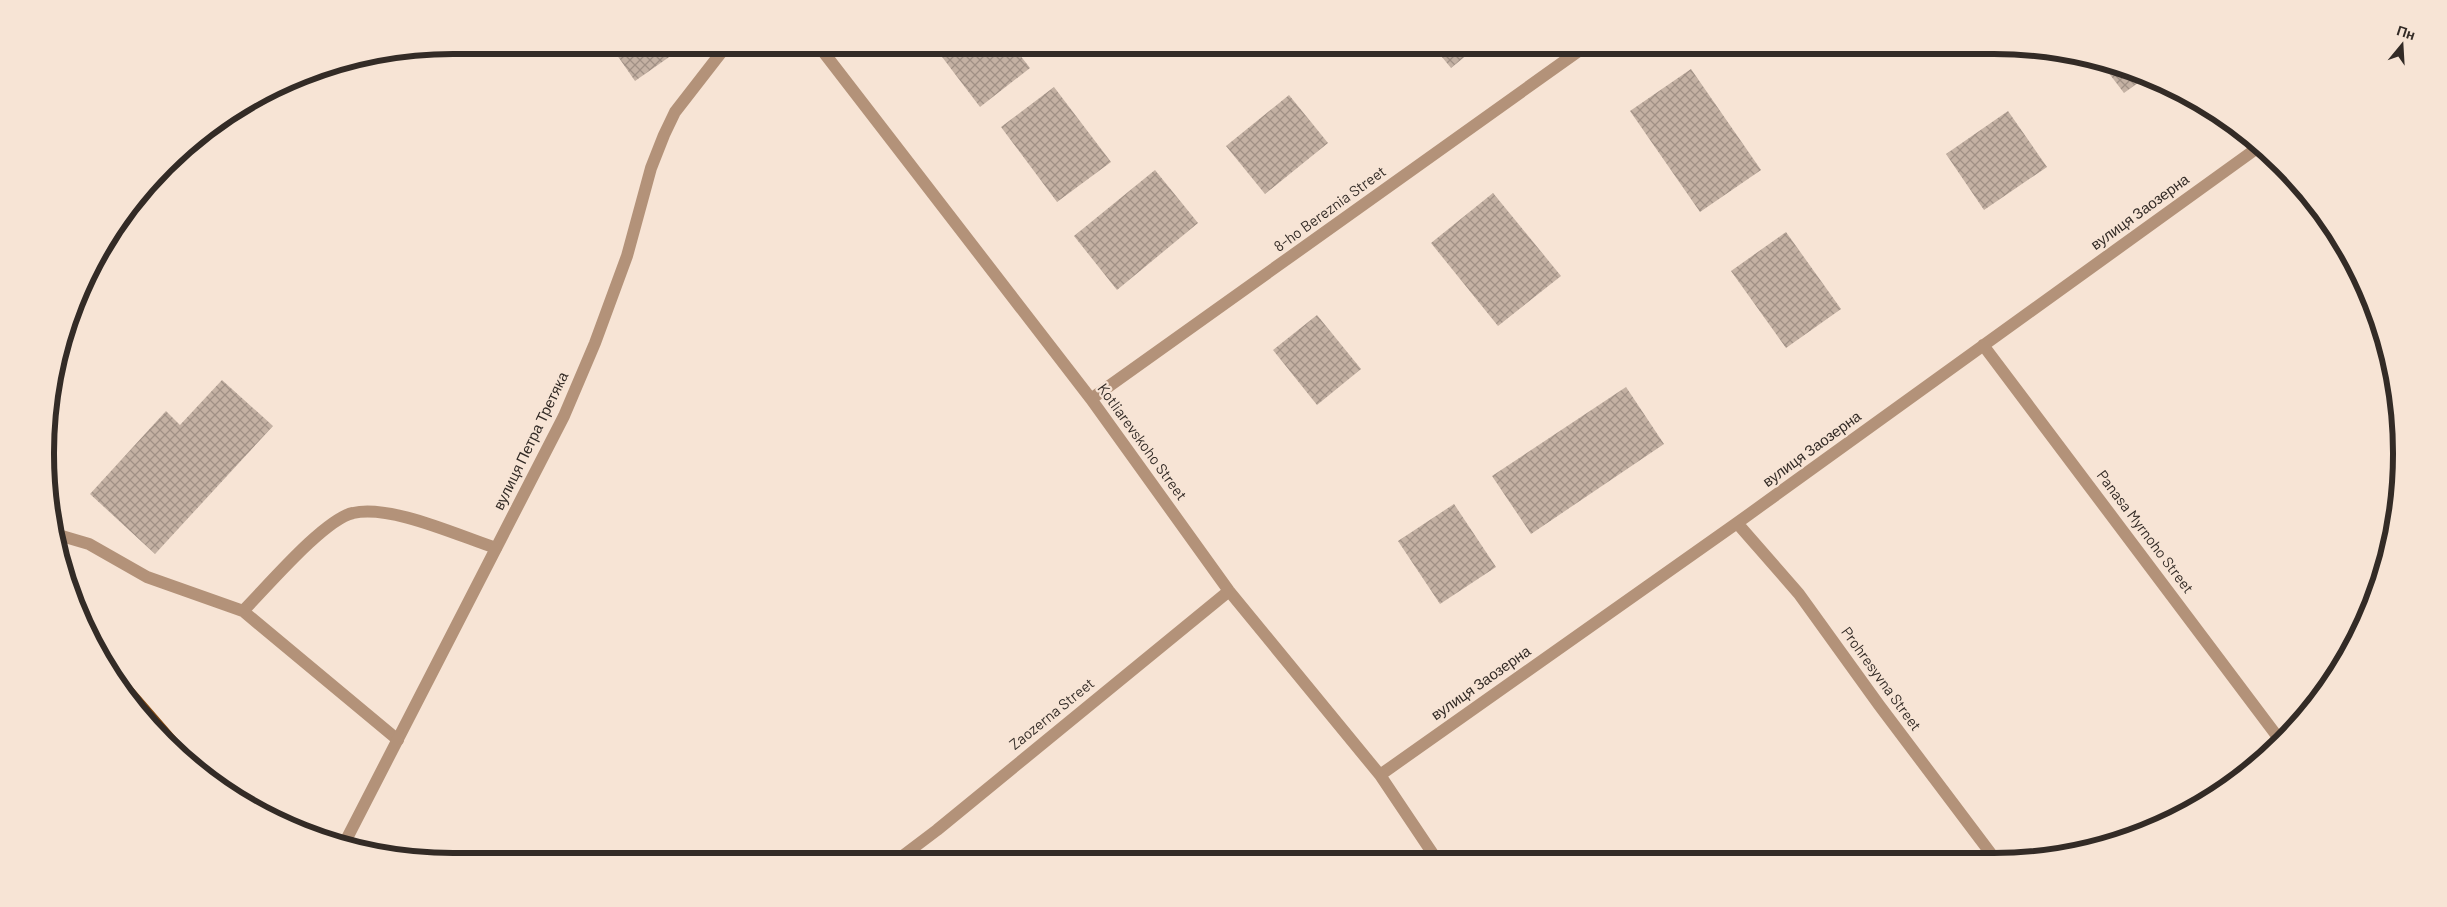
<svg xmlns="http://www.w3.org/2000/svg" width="2447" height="907" viewBox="0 0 2447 907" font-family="Barlow,sans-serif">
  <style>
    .building { fill: url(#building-cross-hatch) }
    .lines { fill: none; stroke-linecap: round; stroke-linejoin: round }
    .service { stroke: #b39279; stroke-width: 12 }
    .minor { stroke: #b39279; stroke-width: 12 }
    .primary { stroke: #834911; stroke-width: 12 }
    .labels { text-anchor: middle; stroke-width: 4.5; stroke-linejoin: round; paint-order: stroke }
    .street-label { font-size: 15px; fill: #332b26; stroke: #f7e4d5 }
    .rim { fill: none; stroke: #332b26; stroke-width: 6 }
  </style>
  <defs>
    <pattern id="building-cross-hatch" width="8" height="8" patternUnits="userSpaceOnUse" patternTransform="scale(1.25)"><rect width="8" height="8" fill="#c4b1a3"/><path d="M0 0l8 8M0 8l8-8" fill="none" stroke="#a09085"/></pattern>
  </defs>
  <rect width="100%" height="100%" fill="#f7e4d5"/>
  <!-- building -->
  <path class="building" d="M610 45H680L682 48 635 81Z
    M933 45H1012L1030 68 980 107Z
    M1432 45H1479L1451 68Z
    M2098 59H2099L2146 77 2124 93Z
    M1691 69 1761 170 1700 212 1630 111Z
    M1054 87 1111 162 1057 202 1001 127Z
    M1289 95 1328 143 1265 194 1226 146Z
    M2008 111 2047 167 1984 210 1946 154Z
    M1155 170 1198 223 1117 290 1074 236Z
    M1493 193 1561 276 1498 326 1431 243Z
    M1786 232 1841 309 1786 348 1731 271Z
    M1317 315 1361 369 1317 405 1273 350Z
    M222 380 273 426 155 554 90 494 166 411 180 425Z
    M1626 387 1664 444 1531 534 1492 476Z
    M1454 504 1496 567 1440 604 1398 541Z"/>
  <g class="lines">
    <!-- service -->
    <path class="service" d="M55 534 89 544 147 577 243 611C266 588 324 519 353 513 390 504 459 536 496 548
      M243 611 398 740"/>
    <!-- minor -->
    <path class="minor" d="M818 45 1091 399 1229 591 1380 775 1437 860
      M1983 345 2280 740
      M1091 399 1587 45
      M1737 523 1799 594 1879 705 1995 859
      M1380 775 1737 523 2260 146
      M343 846 564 416 595 343 627 256 651 168 664 135 675 112 727 45
      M896 861 937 830 1229 591"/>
    <!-- primary -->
    <path class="primary" d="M108 668 194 767"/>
  </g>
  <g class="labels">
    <!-- street labels -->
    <g class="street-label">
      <text transform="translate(1330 209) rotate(-36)" y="5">8-ho Bereznia Street</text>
      <text transform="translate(2140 212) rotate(-36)" y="5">вулиця Заозерна</text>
      <text transform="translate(531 441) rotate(-64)" y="5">вулиця Петра Третяка</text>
      <text transform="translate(1142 442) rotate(54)" y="5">Kotliarevskoho Street</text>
      <text transform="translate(1812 449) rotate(-36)" y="5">вулиця Заозерна</text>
      <text transform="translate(2145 532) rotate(53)" y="5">Panasa Myrnoho Street</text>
      <text transform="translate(1881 679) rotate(54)" y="5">Prohresyvna Street</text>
      <text transform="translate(1481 683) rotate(-35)" y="5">вулиця Заозерна</text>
      <text transform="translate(1052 714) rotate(-39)" y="5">Zaozerna Street</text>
    </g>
  </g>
  <!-- crop -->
  <path d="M0 0H2447V907H0ZM453 54H1994A399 399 0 0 1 2393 453V454A399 399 0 0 1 1994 853H453A399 399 0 0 1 54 454V453A399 399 0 0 1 453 54Z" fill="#f7e4d5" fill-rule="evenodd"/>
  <path class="rim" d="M453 54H1994A399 399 0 0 1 2393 453V454A399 399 0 0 1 1994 853H453A399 399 0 0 1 54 454V453A399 399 0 0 1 453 54Z"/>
  <!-- north arrow -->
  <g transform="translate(2402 45) rotate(18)" stroke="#f7e4d5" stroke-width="4" paint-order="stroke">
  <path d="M0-4L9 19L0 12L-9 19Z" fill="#332b26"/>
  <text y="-8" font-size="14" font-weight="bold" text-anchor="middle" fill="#332b26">Пн</text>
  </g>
</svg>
